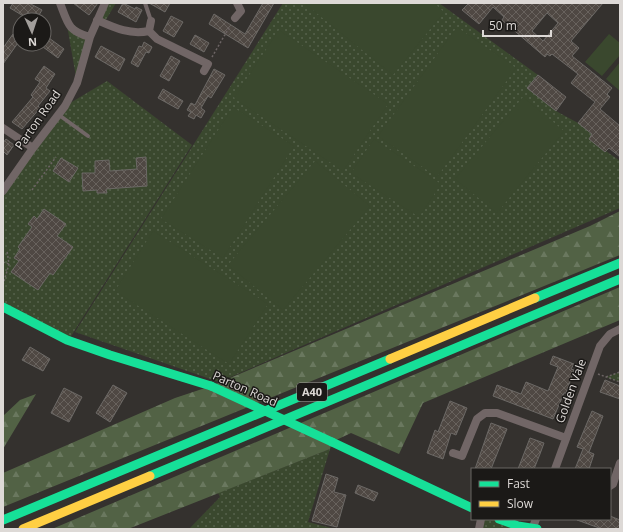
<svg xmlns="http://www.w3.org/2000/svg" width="623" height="532" viewBox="0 0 623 532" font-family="'Open Sans',sans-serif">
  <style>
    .grass { fill: url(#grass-dots) }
    .forest { fill: url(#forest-firs) }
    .park { fill: #3a482e }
    .building { fill: url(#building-cross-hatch); stroke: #6c6966; fill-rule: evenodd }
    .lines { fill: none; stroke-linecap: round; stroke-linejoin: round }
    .path { stroke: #6c6464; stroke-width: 1.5; stroke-dasharray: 2 2; stroke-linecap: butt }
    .lane { stroke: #716666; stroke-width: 4 }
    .street { stroke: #716666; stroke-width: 8 }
    .fast { stroke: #16e098; stroke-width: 9 }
    .slow { stroke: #ffcf43; stroke-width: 9 }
    .fast-bridge { stroke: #16e098; stroke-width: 9 }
    .labels { text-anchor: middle; stroke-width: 3; stroke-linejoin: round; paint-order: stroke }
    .shield { fill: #1b1917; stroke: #a39f9d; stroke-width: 1 }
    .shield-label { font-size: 11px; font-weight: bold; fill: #ddd9d6 }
    .street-label { font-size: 12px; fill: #ddd9d6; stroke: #1b1917 }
  </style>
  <defs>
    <pattern id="grass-dots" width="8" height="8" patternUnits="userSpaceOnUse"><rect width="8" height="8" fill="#3a482e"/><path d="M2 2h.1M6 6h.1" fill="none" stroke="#56624c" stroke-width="1.8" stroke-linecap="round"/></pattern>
    <pattern id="forest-firs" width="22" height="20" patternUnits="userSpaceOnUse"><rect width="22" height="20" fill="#526245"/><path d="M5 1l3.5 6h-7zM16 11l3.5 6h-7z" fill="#6a785f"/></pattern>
    <pattern id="building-cross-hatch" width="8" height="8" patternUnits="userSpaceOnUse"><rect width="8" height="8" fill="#4f4843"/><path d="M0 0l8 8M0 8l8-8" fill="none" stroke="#68625d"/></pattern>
  </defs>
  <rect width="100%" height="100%" fill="#34312e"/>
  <!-- grass -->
  <path class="grass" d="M105 3H116L104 23 97 20Z
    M283 3H439L538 75 527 88 556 111 578 123 592 134 589 139 620 161V208L219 382 75 332Z
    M66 19 90 37 77 83Z
    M107 81 192 145 68 341 3 307V191L65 106Z
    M620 372V382L606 377Z
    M330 449 308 522 335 529H189L220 497 218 493Z
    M481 519H499L532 529H479Z"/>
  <!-- forest -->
  <path class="forest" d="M620 211V255L3 507V473L175 398 211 386 590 226Z
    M620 287V320L423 403 399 454 351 433 332 442 330 449 128 529H52Z
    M36 394 3 449V416L20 400Z"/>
  <!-- park -->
  <path class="park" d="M304 3H434L444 12 393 75Z
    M457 27 516 68 437 177 378 136Z
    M279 30 388 104 343 171 234 98Z
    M609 34 620 43V55L602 76 585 62Z
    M620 62V91L606 79Z
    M523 97 564 131 497 213 455 179Z
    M233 107 294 146 223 258 161 219Z
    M374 139 441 184 419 217 351 173Z
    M315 161 370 206 283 310 228 265Z
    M153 231 268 304 229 364 115 291Z"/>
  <!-- building -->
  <path class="building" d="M13 3H29L42 10 36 20H30L10 8Z
    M73 3H98L89 15Z
    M123 3 135 9 136 7 142 10 136 22 118 12Z
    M149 3H170L165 12Z
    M263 3H274L248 48 209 24 214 14 245 34Z
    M469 3H603L571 41 579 48 572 56 612 88 607 94 610 97 600 109 620 126V157L609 148 605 152 589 139 592 134 578 123 595 102 571 83 578 74 552 54 550 56 547 54 545 57 502 20 504 17 493 7 479 24 462 10ZM547 13 558 23 543 41 532 31Z
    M171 16 183 22 174 37 163 31Z
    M13 34 20 40 3 64V48Z
    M195 35 209 43 204 52 190 44Z
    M49 38 64 49 58 58 43 47Z
    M144 42 152 47 149 53 146 52 138 67 131 63 139 46 142 47Z
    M101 46 125 59 119 71 95 57Z
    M171 56 180 61 169 81 160 76Z
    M44 66 55 74 46 88 50 91 38 106 40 108 22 129 12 122 33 97 31 95 40 82 35 79Z
    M214 69 225 75 211 98 208 96 201 108 205 111 201 118 196 115 194 119 188 116 191 112 187 110 191 103 195 105Z
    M538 75 566 97 556 111 527 88Z
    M163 89 183 101 178 109 158 98Z
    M6 139 14 145 7 155 3 151V143Z
    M146 157 147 186 106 189 107 193H97V190L83 191 82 173H95V161L109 160 110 171 137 169 136 158Z
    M61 158 78 168 69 182 53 171Z
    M44 209 66 224 57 236 73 247 53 275 50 273 38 290 11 272 19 261 14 258 20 249 18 247 32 227 28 224 34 216 37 219Z
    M30 347 50 359 43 371 22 360Z
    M553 356 574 364 571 369 574 370 566 393H564L553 419 493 396 497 385 521 394 526 382 548 391 558 367 550 364Z
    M605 380 620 386V399L600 392Z
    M113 385 127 393 110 422 96 413Z
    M64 388 82 397 69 422 51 413Z
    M450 401 467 408 456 435 451 433 443 459 427 453 435 430 438 432Z
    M592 411 603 416 589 452 594 454 589 469H575L583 449 577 447Z
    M491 423 507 429 491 469H475Z
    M530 438 544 443 540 454 534 469H518Z
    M326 474 338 478 334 492 346 495 337 527 312 521Z
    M358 485 378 493 374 501 355 493Z
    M610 516 620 520V529H602L577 520 610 519Z"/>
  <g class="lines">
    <!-- path -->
    <path class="path" d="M212 57 230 26
      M32 190 56 157
      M3 262 9 264
      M3 285 9 264 7 251
      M598 374 620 382
      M606 377 620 372"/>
    <!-- lane -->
    <path class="lane" d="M145 3 151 21
      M59 115 88 136"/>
    <!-- street -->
    <path class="street" d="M60 3C68 24 68 31 90 37
      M235 18 241 11 237 3
      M97 20C115 28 130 35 149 31L151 21
      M149 31 157 39 208 64 204 71
      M3 128 33 148
      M3 191 33 148 65 106 77 83 90 37 105 3
      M453 453 462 456 477 419 485 413H497L566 438
      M555 469 600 346 610 334 620 329
      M610 486 613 484 620 463
      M533 527 536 519
      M479 529 481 519"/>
    <!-- fast -->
    <path class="fast" d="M535 298 620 263
      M3 307 67 340 110 355 211 386
      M332 442 472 508
      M150 476 620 279
      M499 519 518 526 537 529
      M3 520 390 359"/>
    <!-- slow -->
    <path class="slow" d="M390 359 535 298
      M23 529 150 476"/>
    <!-- fast-bridge -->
    <path class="fast-bridge" d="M211 386 332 442"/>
  </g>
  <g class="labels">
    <!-- shield labels -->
    <rect class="shield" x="297" y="383" width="30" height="18" rx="3"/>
    <g class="shield-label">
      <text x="312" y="396">A40</text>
    </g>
    <!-- street labels -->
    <g class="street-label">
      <text transform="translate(38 120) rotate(-55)" y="4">Parton Road</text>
      <text transform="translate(245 389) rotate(24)" y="4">Parton Road</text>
      <text transform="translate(571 391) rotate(-70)" y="4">Golden Vale</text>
    </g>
  </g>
  <!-- border -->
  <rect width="623" height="532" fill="none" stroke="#ddd9d6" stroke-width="8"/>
  <!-- legend -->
  <rect x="471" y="468" width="140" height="52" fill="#1b1917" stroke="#696663"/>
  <rect x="479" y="481" width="20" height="6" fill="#16e098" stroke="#696663"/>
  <text x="507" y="488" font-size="12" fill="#ddd9d6">Fast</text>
  <rect x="479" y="501" width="20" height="6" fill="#ffcf43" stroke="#696663"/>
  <text x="507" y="508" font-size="12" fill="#ddd9d6">Slow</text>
  <!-- north arrow -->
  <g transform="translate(32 32) rotate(177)"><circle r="19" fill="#1b1917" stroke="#696663"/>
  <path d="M0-3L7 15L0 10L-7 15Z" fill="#a29e9b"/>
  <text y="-6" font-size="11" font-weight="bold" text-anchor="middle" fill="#ddd9d6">N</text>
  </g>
  <!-- scale -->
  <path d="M483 30v6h68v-6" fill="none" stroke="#ddd9d6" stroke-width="2"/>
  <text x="489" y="30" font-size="12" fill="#ddd9d6" stroke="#1b1917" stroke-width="3" paint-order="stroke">50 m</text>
</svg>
